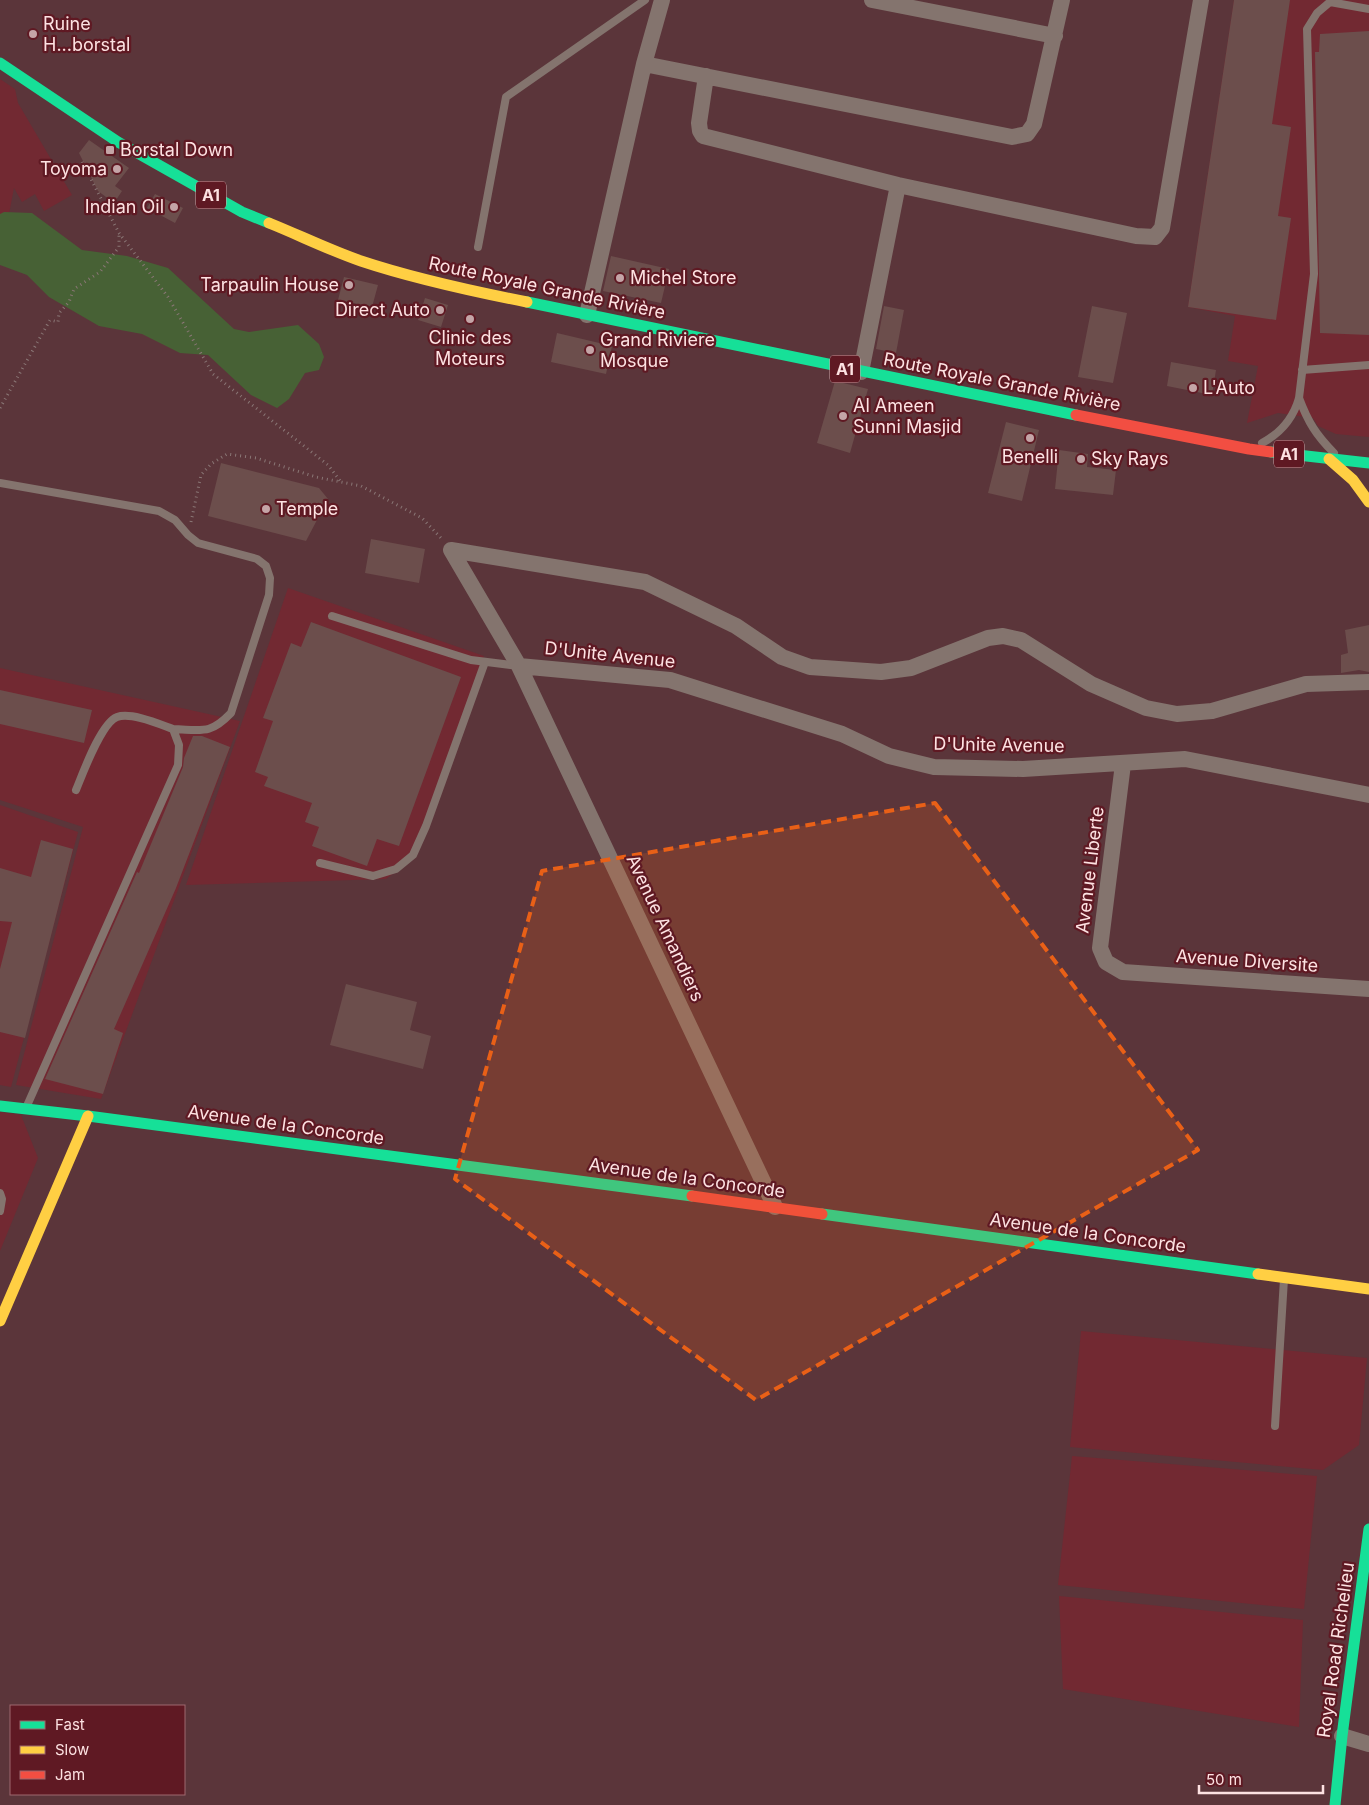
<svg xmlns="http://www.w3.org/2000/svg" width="1369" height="1805" viewBox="0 0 1369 1805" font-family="Inter,sans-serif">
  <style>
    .built { fill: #722932 }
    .green { fill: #476135 }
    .building { fill: #6c4e4c }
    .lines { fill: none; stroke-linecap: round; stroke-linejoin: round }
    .path { stroke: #8a7776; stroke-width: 3; stroke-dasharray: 1 4; stroke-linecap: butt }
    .lane { stroke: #84746e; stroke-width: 8 }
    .street { stroke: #84746e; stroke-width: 16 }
    .fast { stroke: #16e098; stroke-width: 11 }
    .slow { stroke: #ffcf43; stroke-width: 11 }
    .jam { stroke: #f24e42; stroke-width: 11 }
    .marked { fill: #e96017; fill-opacity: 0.2; stroke: #e96017; stroke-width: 4; stroke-dasharray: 10 6; stroke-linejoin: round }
    .poi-dot { fill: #c4a5a7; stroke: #5f1923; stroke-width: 2 }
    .labels { text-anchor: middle; stroke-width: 4.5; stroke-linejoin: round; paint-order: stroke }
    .shield { fill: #5f1923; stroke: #cea6a9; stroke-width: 1 }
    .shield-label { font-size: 16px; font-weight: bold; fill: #fde2e2 }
    .poi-label { font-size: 18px; fill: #fde2e2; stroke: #5f1923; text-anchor: start }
    .street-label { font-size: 18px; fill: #fde2e2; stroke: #5f1923 }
  </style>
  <rect width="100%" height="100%" fill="#5b353a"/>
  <!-- built -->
  <path class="built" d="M1234 0H1369V437L1336 434 1318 426 1313 418 1278 413 1247 423 1258 366 1228 361 1235 316 1188 307Z
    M0 79 15 89 18 103 72 195 44 211 35 194 22 202 14 188 7 224H0Z
    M288 588 484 656 415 857 386 879 186 885Z
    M0 668 240 721 101 1099 16 1085 83 827 0 800Z
    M0 805 78 832 11 1087 0 1085Z
    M0 1112 21 1115 38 1158 0 1251Z
    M1081 1331 1367 1358 1359 1445 1323 1470 1070 1447Z
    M1072 1456 1317 1476 1304 1609 1058 1585Z
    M1059 1596 1303 1620 1299 1727 1063 1689Z"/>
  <!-- green -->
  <path class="green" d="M4 212 32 213 82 250 127 256 168 268 234 329 249 332 298 325 319 344 324 357 319 370 305 373 289 399 277 408 251 395 208 355 180 353 142 334 99 326 49 297 27 275 0 265V214Z"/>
  <!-- building -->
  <path class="building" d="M1234 0H1290L1272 124 1291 127 1278 216 1291 218 1276 320 1188 307Z
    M1369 31V335L1320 333 1315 52H1319L1320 34Z
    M89 140 129 168 115 186 122 191 114 203 98 191 79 153Z
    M155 194 183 208 175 223 147 208Z
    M611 256 669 269 661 303 603 291Z
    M344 277 378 285 372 307 338 300Z
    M425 298 448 305 441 327 418 320Z
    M884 306 904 310 896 353 876 349Z
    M1092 306 1127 313 1113 383 1078 377Z
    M557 333 612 346 606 374 551 362Z
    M1171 362 1216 370 1212 395 1167 386Z
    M835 381 868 389 850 453 817 443Z
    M1006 422 1039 430 1022 501 988 493Z
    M1059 450 1088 454 1087 467 1116 470 1113 495 1055 489Z
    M221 463 319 488 328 499 306 541 208 516Z
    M371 539 425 549 419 583 365 573Z
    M311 622 461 677 399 846 377 839 367 866 312 846 319 827 305 822 312 803 264 786 268 777 255 772 273 721 263 718 291 643 301 647Z
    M1369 625V672L1359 670 1341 673V655L1348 653 1345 630Z
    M0 690 92 710 84 743 0 724Z
    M193 736H202L230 747 176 888 114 1029 123 1033 103 1094 45 1079 137 872 139 873 183 767 184 758Z
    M41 840 73 849 25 1038 0 1032V969L12 922 0 921V868L31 877Z
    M346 984 417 1002 410 1030 431 1036 423 1069 330 1045Z"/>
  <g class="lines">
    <!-- path -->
    <path class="path" d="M82 162 119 233 168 297 213 374 328 465 341 482
      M0 408 50 320 58 322 59 313 69 302 74 289 100 272 119 247V233
      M191 522 201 475 211 464 227 454 256 458 316 477 361 486 422 518 441 538"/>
    <!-- lane -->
    <path class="lane" d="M478 247 506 97 645 0
      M1302 370 1369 365
      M1299 398C1308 422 1316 435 1334 453
      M1262 443C1281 433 1293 419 1299 398L1314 274 1307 29 1317 13 1330 2 1369 9
      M0 483 159 511 175 520 188 535 198 543 257 559 266 566 270 578 269 595 231 713C210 735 202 730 173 729
      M332 616 471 660 519 666
      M320 863 373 876 396 869 413 855 426 826 485 662
      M26 1108 178 765 179 745 173 729C159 724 131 712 117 717 101 723 83 773 76 790
      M0 1193 2 1199 0 1211
      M1275 1426 1284 1279"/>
    <!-- street -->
    <path class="street" d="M872 0 1055 36
      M644 64 1012 137 1027 134 1034 124 1062 0
      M706 76 699 123 700 131 703 136 898 185 1136 236 1155 237 1162 228 1201 0
      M587 315 644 64 662 0
      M861 372 898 185
      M451 550 645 582 736 626 782 657 810 667 881 672 911 668 988 638 1003 636 1021 640 1091 684 1146 708 1177 714 1212 711 1306 684 1369 682
      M451 550 519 666 775 1207
      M519 666 670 680 842 734 889 756 934 767 1023 769 1185 759 1369 795
      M1123 764 1100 948 1106 962 1123 972 1369 989
      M1342 1736 1369 1744"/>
    <!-- fast -->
    <path class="fast" d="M0 63 118 142 242 212 269 223
      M527 302 1076 415
      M1271 452 1369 463
      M0 1106 88 1116 692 1196
      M822 1214 1258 1274
      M1335 1805 1342 1736 1369 1529"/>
    <!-- slow -->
    <path class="slow" d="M269 223C299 235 329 250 361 261 415 279 471 291 527 302
      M1329 459 1353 480 1369 502
      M1258 1274 1369 1289
      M0 1321 88 1116"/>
    <!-- jam -->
    <path class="jam" d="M1076 415 1249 449 1271 452
      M692 1196 822 1214"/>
  </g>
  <!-- marked area -->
  <path class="marked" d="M935 803 1198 1150 756 1400 455 1179 542 871Z"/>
  <!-- markers -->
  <g class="poi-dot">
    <circle cx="33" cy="34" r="5"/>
    <rect x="105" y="145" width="10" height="10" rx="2.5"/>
    <circle cx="117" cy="169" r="5"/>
    <circle cx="174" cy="207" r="5"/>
    <circle cx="620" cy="278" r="5"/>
    <circle cx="349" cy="285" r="5"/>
    <circle cx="440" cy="310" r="5"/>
    <circle cx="470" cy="319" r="5"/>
    <circle cx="590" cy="350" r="5"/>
    <circle cx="1193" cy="388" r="5"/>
    <circle cx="843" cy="416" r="5"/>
    <circle cx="1030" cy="438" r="5"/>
    <circle cx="1081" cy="459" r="5"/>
    <circle cx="266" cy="509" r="5"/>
  </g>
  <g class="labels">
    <!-- shield labels -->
    <g class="shield">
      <rect x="196" y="181.5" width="30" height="27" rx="4"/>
      <rect x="830" y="355.5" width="30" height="27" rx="4"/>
      <rect x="1274" y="440.5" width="30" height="27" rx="4"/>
    </g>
    <g class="shield-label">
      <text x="211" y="201">A1</text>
      <text x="845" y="375">A1</text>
      <text x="1289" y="460">A1</text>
    </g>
    <!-- poi labels -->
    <g class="poi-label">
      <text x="43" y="30">Ruine<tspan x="43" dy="21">H...borstal</tspan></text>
      <text x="120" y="156">Borstal Down</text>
      <text x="107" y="175" text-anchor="end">Toyoma</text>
      <text x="164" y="213" text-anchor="end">Indian Oil</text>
      <text x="630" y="284">Michel Store</text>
      <text x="339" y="291" text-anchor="end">Tarpaulin House</text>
      <text x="430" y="316" text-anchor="end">Direct Auto</text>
      <text x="470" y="344" text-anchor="middle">Clinic des<tspan x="470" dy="21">Moteurs</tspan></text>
      <text x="600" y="346">Grand Riviere<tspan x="600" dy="21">Mosque</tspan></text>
      <text x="1203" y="394">L'Auto</text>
      <text x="853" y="412">Al Ameen<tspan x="853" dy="21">Sunni Masjid</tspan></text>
      <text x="1030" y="463" text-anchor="middle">Benelli</text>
      <text x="1091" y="465">Sky Rays</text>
      <text x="276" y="515">Temple</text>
    </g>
    <!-- street labels -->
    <g class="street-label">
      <text transform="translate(547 288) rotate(12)" y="6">Route Royale Grande Rivière</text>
      <text transform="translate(1002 382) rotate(11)" y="6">Route Royale Grande Rivière</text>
      <text transform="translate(610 655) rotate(6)" y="6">D'Unite Avenue</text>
      <text transform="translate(999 745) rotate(1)" y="6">D'Unite Avenue</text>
      <text transform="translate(1090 870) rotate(-83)" y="6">Avenue Liberte</text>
      <text transform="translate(665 928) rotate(65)" y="6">Avenue Amandiers</text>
      <text transform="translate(1247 961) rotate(4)" y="6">Avenue Diversite</text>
      <text transform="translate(286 1125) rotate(8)" y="6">Avenue de la Concorde</text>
      <text transform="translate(687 1178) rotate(8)" y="6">Avenue de la Concorde</text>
      <text transform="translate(1088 1233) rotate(8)" y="6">Avenue de la Concorde</text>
      <text transform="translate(1336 1650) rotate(-82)" y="6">Royal Road Richelieu</text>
    </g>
  </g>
  <!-- legend -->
  <rect x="10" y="1705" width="175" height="90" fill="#5f1923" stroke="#9e696f"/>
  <rect x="20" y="1721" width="25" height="8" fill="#16e098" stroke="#9e696f"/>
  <text x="55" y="1730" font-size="15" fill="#fde2e2">Fast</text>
  <rect x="20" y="1746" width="25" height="8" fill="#ffcf43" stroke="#9e696f"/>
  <text x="55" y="1755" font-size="15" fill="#fde2e2">Slow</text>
  <rect x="20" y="1771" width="25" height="8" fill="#f24e42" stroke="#9e696f"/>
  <text x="55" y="1780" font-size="15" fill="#fde2e2">Jam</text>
  <!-- scale -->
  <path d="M1199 1785v8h124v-8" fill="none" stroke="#fde2e2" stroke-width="2.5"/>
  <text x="1206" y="1785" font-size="15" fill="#fde2e2" stroke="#5f1923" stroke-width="4" paint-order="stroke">50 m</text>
</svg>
